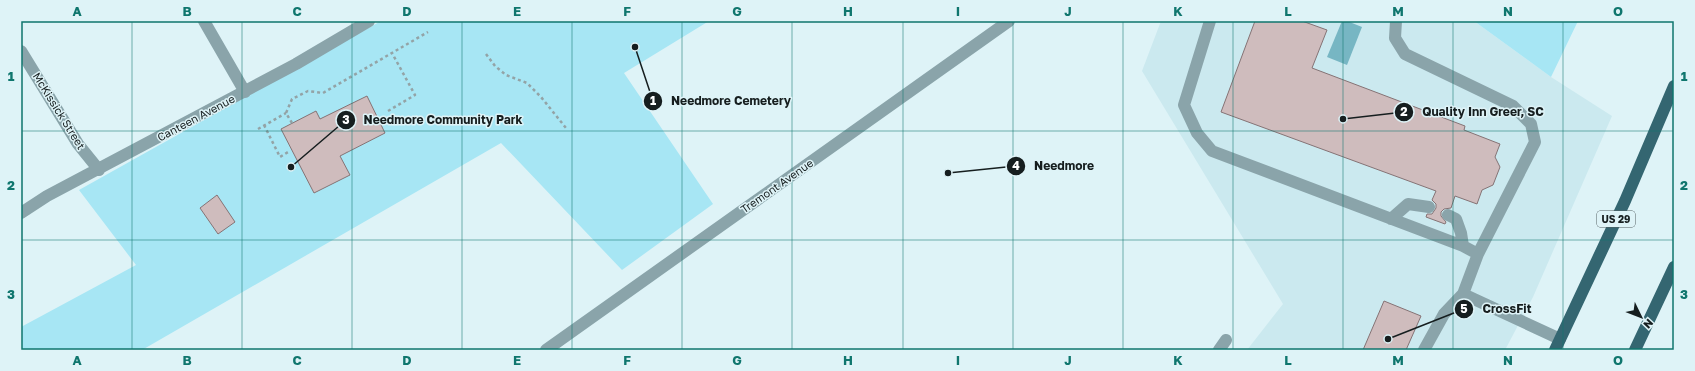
<svg xmlns="http://www.w3.org/2000/svg" width="1695" height="371" viewBox="0 0 1695 371" font-family="'Golos Text',sans-serif">
  <style>
    .built { fill: #cbe9ef }
    .green { fill: #a7e6f4 }
    .water { fill: #77b6c3 }
    .building { fill: #cfbcbd; stroke: #857375 }
    .lines { fill: none; stroke-linecap: round; stroke-linejoin: round }
    .path { stroke: #93a3a6; stroke-width: 2.5; stroke-dasharray: 3 3; stroke-linecap: butt }
    .lane { stroke: #8aa4aa; stroke-width: 12 }
    .street { stroke: #8aa4aa; stroke-width: 12 }
    .primary { stroke: #346671; stroke-width: 12 }
    .grid { fill: none; stroke: #0f766e; stroke-width: 1; stroke-opacity: 0.55 }
    .labels { text-anchor: middle; stroke-width: 3; stroke-linejoin: round; paint-order: stroke }
    .shield { fill: #def3f7; stroke: #525e60; stroke-width: 1 }
    .shield-label { font-size: 10px; font-weight: bold; fill: #161e1f }
    .street-label { font-size: 11px; fill: #161e1f; stroke: #def3f7 }
    .leader { fill: none; stroke: #161e1f; stroke-width: 1.5 }
    .callout-dot { fill: #161e1f; stroke: #def3f7; stroke-width: 1.5 }
    .mark-label { font-size: 12px; text-anchor: middle; font-weight: bold; fill: #fff }
    .callout-label { font-size: 12px; text-anchor: middle; font-weight: bold; fill: #161e1f; stroke: #def3f7; stroke-width: 3; stroke-linejoin: round; paint-order: stroke }
    .neatline { fill: none; stroke: #0f766e; stroke-width: 1.5 }
    .grid-label { font-size: 13px; text-anchor: middle; font-weight: bold; fill: #0f766e }
  </style>
  <rect width="100%" height="100%" fill="#def3f7"/>
  <!-- built -->
  <path class="built" d="M1161 21H1474L1551 77 1612 116 1533 297 1505 350H1247L1283 304 1142 71Z"/>
  <!-- green -->
  <path class="green" d="M381 21H709L624 73 713 204 622 270 501 143 142 350H21V327L136 265 79 190Z
    M1474 21H1578L1551 77Z"/>
  <!-- water -->
  <path class="water" d="M1342 21H1347L1362 27 1347 65 1327 57Z"/>
  <!-- building -->
  <path class="building" d="M1255 21H1302L1327 30 1312 68 1465 126 1464 130 1500 144 1495 157 1500 167 1493 185 1482 190 1477 204 1455 196 1451 208 1444 209 1441 212V216L1446 222 1445 224 1426 217 1427 214H1432L1436 208V204L1432 200 1436 191 1221 112Z
    M367 96 385 133 340 156 350 175 314 193 281 129 316 111 320 119Z
    M217 195 235 222 218 234 200 208Z
    M1384 301 1421 316 1406 350H1363Z"/>
  <g class="lines">
    <!-- path -->
    <path class="path" d="M486 54 495 66 506 75 527 83 541 97 566 128
      M388 111 415 95 392 53
      M292 123 286 113 292 99 308 91 323 93 428 32
      M264 125 280 157 288 152
      M258 129 286 113"/>
    <!-- lane -->
    <path class="lane" d="M1210 21 1184 105 1197 133 1212 151 1463 246 1478 254
      M1396 21 1395 38 1405 54 1513 106 1531 124 1535 142 1478 254 1463 294 1560 339
      M1448 215 1456 219 1461 233 1463 246
      M1391 219 1408 204 1429 207
      M1424 350 1444 314 1463 294"/>
    <!-- street -->
    <path class="street" d="M204 21 245 92
      M21 51 78 144 99 170
      M21 213 47 196 296 64 369 21
      M546 350 1009 21
      M1219 350 1226 340"/>
    <!-- primary -->
    <path class="primary" d="M1555 350 1625 201 1674 86
      M1635 350 1674 267"/>
  </g>
  <!-- grid -->
  <path class="grid" d="M132 21V350M242 21V350M352 21V350M462 21V350M572 21V350M682 21V350M792 21V350M903 21V350M1013 21V350M1123 21V350M1233 21V350M1343 21V350M1453 21V350M1563 21V350M21 131H1674M21 240H1674"/>
  <g class="labels">
    <!-- shield labels -->
    <rect class="shield" x="1597" y="211" width="38" height="16" rx="3"/>
    <g class="shield-label">
      <text x="1616" y="223">US 29</text>
    </g>
    <!-- street labels -->
    <g class="street-label">
      <text transform="translate(59 111) rotate(58)" y="4">McKissick Street</text>
      <text transform="translate(196 118) rotate(-28)" y="4">Canteen Avenue</text>
      <text transform="translate(777 186) rotate(-35)" y="4">Tremont Avenue</text>
    </g>
  </g>
  <!-- callouts -->
  <path class="leader" d="M635 47L653 101M1343 119L1404 112M291 167L346 120M948 173L1016 166M1388 339L1464 309"/>
  <g class="callout-dot">
    <circle cx="635" cy="47" r="4"/>
    <circle cx="1343" cy="119" r="4"/>
    <circle cx="291" cy="167" r="4"/>
    <circle cx="948" cy="173" r="4"/>
    <circle cx="1388" cy="339" r="4"/>
    <circle cx="653" cy="101" r="10"/>
    <circle cx="1404" cy="112" r="10"/>
    <circle cx="346" cy="120" r="10"/>
    <circle cx="1016" cy="166" r="10"/>
    <circle cx="1464" cy="309" r="10"/>
  </g>
  <g class="mark-label">
    <text x="653" y="105">1</text>
    <text x="1404" y="116">2</text>
    <text x="346" y="124">3</text>
    <text x="1016" y="170">4</text>
    <text x="1464" y="313">5</text>
  </g>
  <g class="callout-label">
    <text x="731" y="105">Needmore Cemetery</text>
    <text x="1483" y="116">Quality Inn Greer, SC</text>
    <text x="443" y="124">Needmore Community Park</text>
    <text x="1064" y="170">Needmore</text>
    <text x="1507" y="313">CrossFit</text>
  </g>
  <!-- border -->
  <rect width="1695" height="371" fill="none" stroke="#def3f7" stroke-width="44"/>
  <!-- north arrow -->
  <g transform="translate(1641 317) rotate(133)" stroke="#def3f7" stroke-width="3" paint-order="stroke">
  <path d="M0-3L7 15L0 10L-7 15Z" fill="#161e1f"/>
  <text y="-6" font-size="11" font-weight="bold" text-anchor="middle" fill="#161e1f">N</text>
  </g>
  <rect x="22" y="22" width="1651" height="327" class="neatline"/>
  <g class="grid-label">
    <text x="77" y="16">A</text>
    <text x="187" y="16">B</text>
    <text x="297" y="16">C</text>
    <text x="407" y="16">D</text>
    <text x="517" y="16">E</text>
    <text x="627" y="16">F</text>
    <text x="737" y="16">G</text>
    <text x="848" y="16">H</text>
    <text x="958" y="16">I</text>
    <text x="1068" y="16">J</text>
    <text x="1178" y="16">K</text>
    <text x="1288" y="16">L</text>
    <text x="1398" y="16">M</text>
    <text x="1508" y="16">N</text>
    <text x="1618" y="16">O</text>
    <text x="11" y="81">1</text>
    <text x="1684" y="81">1</text>
    <text x="11" y="190">2</text>
    <text x="1684" y="190">2</text>
    <text x="11" y="299">3</text>
    <text x="1684" y="299">3</text>
    <text x="77" y="365">A</text>
    <text x="187" y="365">B</text>
    <text x="297" y="365">C</text>
    <text x="407" y="365">D</text>
    <text x="517" y="365">E</text>
    <text x="627" y="365">F</text>
    <text x="737" y="365">G</text>
    <text x="848" y="365">H</text>
    <text x="958" y="365">I</text>
    <text x="1068" y="365">J</text>
    <text x="1178" y="365">K</text>
    <text x="1288" y="365">L</text>
    <text x="1398" y="365">M</text>
    <text x="1508" y="365">N</text>
    <text x="1618" y="365">O</text>
  </g>
</svg>
